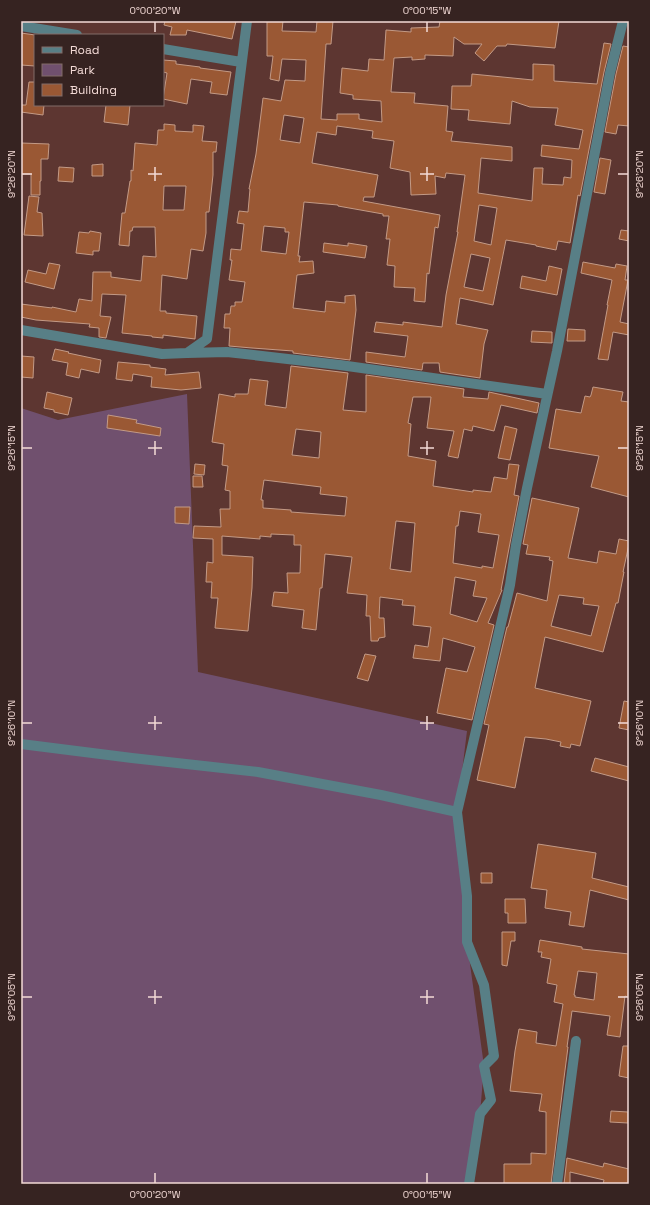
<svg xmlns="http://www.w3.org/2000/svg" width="650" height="1205" viewBox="0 0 650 1205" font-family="'Space Grotesk',sans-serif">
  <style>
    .green { fill: #70506e }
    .building { fill: #9a5834; stroke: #c39a86; fill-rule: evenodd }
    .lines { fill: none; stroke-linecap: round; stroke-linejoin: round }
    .minor { stroke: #587f86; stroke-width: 10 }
    .ticks { fill: none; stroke: #f3dad6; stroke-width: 1.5 }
    .neatline { fill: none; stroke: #f3dad6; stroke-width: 1.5 }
    .ticks-label { font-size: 10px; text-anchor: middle; fill: #f3dad6 }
  </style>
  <rect width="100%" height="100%" fill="#5d3631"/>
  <!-- green -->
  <path class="green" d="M187 394 198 672 467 731 457 812 467 942 484 1066 480 1114 467 1184H21V408L58 420Z"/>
  <!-- building -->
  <path class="building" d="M165 21H236L232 39 187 30 186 35H170L172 27 164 25Z
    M267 21H283L282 31 316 32 317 21H333L331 44H326L321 119 337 120V114H359V119L382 122 381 101 353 99V95L340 93 342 68 368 71 369 59 384 60 386 30 411 32V28L439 27 440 21H559L555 48 507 44 506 46H497L484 61 475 53 482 44H464L454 37 453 56 425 55V59L412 60V57L394 58 391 92 415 93 414 103 448 106 446 131 453 132 451 141 512 147V161L481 158 478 193 532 201 534 168H543L542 184 563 185 564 177 571 178 572 160 541 156 542 145 579 149 583 130 555 125 558 108 530 107 512 101 510 124 468 120 469 110 451 109 452 86H471L472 74 533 80V64L554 65V81L597 84 604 43 611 44 604 72 580 196 578 195 570 243 558 241 556 250 536 246V245L506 240 493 305 460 298 456 324 488 330 484 344 480 378 440 372 439 363H423L422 370 366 362V352L405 357 408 336 374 332 376 322 403 325V322L442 327 446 295 458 232H457L465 175 446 173 445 178 435 176 436 194 411 195 410 172 390 168 394 141 372 138 373 131 337 126 336 135 317 132 312 163 378 175 374 197H364L363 201 440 215 438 228 435 227 429 274 427 273 425 302 414 301 415 288 394 287 395 266 387 265 390 239H386L389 216H383V214L338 206V205L304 202 298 256H300L299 262 313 261 314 273 297 275 293 308 325 312 326 301 345 303V296L355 295 356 310 350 360 293 353V351L252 348 229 346 230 328H224L225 314H230L231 306H235V302H242L245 282 229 280 232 260H230L231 249 241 250 244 224 237 223 239 211 248 212 250 189H249L256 154 263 98 281 101 285 80 305 81 306 60 282 59 279 81 270 79 273 56H267ZM284 115 304 118 300 143 280 140ZM479 205 497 208 491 245 474 241ZM264 226 285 228V232H289L286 254 261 251ZM471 254 490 258 483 291 464 287Z
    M21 33 35 35V66L21 65Z
    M623 46 629 47V126L618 125 616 134 605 132 616 74Z
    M163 60 176 61V64L200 67V68L231 72 227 95 210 93 212 82 191 79 187 104 163 99 167 73 163 72Z
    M29 82H35V105H44L43 115 21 112V105H26Z
    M106 105H130L128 125 104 122Z
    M164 124 175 125V131L193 132V125L204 126 202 141 217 142 216 152H213V175L209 212H206V233L203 251 191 249 187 279 162 275 160 311H166V313L197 316 195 339 163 335V338L152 337V336L122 333 126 295 102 294 100 316 111 317 106 338 99 337V328L89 327 90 324 36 320 21 317V304L52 308V307L76 312 79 299 92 301 93 272H111V277L141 281 143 256 156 257 155 227H133L132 231H130L129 246 119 245 122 213H125L130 181H131V170L133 171 135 143 157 145 158 130H164ZM164 186H186L184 210H163Z
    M21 143 49 144 48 159H41V181H40V195H31V174H21Z
    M600 158 611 160 605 194 594 192Z
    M103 164V176H92V165Z
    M59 167 74 168 73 182 58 181Z
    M29 196 39 197 37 212 42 213 43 236 24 235Z
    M621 230 629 231V241L619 239Z
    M90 231 101 233 99 251H93V255L76 253 79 232 89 233Z
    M324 243 348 246V243L367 246 365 258 323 252Z
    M583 262 615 268 616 264 627 266 625 280H628L620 322 629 324V335L613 332 608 360 598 359 608 305H607L612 280 581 273Z
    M49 263 60 265 54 289 25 282 28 270 46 274Z
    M549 266 562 269 557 295 520 288 522 276 546 281Z
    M568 329 585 330V341H567Z
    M532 331 552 332V343L531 342Z
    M55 349 69 352 68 353 101 360 99 373 81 369 79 378 66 375 68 363 52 360Z
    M21 356 34 357 33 378 21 377Z
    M118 362 150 365V367L166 369 165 375 199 372 201 388 181 390 151 387 152 377 133 374 132 381 116 379Z
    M291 366 348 373 343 410 366 412V375L464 389 463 397 488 399 489 392 539 403 537 413 501 405 494 431 473 426 472 431 464 429 458 458 448 456 454 431 427 428 431 397H413L408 423 411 424 408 456 436 461 433 486 473 492V490L491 492 494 477 507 479 509 464 519 465 514 495 519 496 501 590H502L488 623 494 625 472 720 437 713 446 668 467 672 475 647 443 638 440 661 413 658 415 645 428 647 431 627 413 625 415 606 402 605 403 600 380 597 379 618H384L385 637 379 638 378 641H371L370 616H366L367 595 347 593 352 557 325 554 322 588H320L316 630 302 628 304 610 272 606 274 592 288 593 287 573H300L301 545H294V535L271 534V537L260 536V539L222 536V555L253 557 252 588 248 631 215 628 218 598H211L212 582H206L207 562 213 563V539L193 538 194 526 221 527 220 509H230V491L225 490 228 466 222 465 224 444 212 442 219 394 235 397V394H248L250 379 268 381 265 405 286 408ZM296 429 321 432 319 458 292 455ZM264 480 321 487 320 494 347 497 345 516 291 512V510L263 508V500H261ZM460 511 481 514 478 532 499 535 493 568 482 566V568L453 563 456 526H458ZM396 521 415 523 411 572 390 569ZM455 577 476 581 473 596 487 598 477 622 450 614Z
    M593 387 623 392 621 401 629 402V497L591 487 599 456 549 448 556 409 581 413 585 396 590 397 591 395Z
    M47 392 72 398 68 415 54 412V410L44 408Z
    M108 415 137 420 136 423 161 428 160 436 107 428Z
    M505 426 517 429 510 460 498 458Z
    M195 464 205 465 204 475 194 474Z
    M193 476H202L203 487H193Z
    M532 498 579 508 568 558 597 563 599 551 616 554 619 539 629 541V544L623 572H624L618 603H616L603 652 545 637 535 688 591 701 580 746 571 744 570 748 560 746 561 742 546 739 525 737 515 788 477 780 489 725 484 724 507 627H508L517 593 547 601 553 561 549 560 550 557 526 554 528 545 523 544ZM559 595 584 598 583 604 599 606 591 636 551 626Z
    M175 507H190L189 524 175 523Z
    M365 654 376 656 368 681 357 678Z
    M624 701 629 702V730L619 728Z
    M595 758 629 767V781L591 771Z
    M538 844 596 853 592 878 629 887V900L590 890 584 927 569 925 571 912 545 908 547 890 531 888Z
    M481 873H492V883H481Z
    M505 899H525L526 923H508V913H505Z
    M502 932H515V941H511L507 966 502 965Z
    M540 940 582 947V949L629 954V982L628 997 625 996 620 1037 607 1035 610 1016 572 1011 567 1047H568L564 1078 551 1184H504V1164H531V1153L546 1154V1112L539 1111 542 1094 510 1091 515 1051 519 1029 537 1032 536 1043 556 1046 563 1004 554 1002 557 985 547 983 551 959 541 957 542 952H538ZM578 971 597 973 594 1000 575 997V995H574Z
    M623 1046H629V1078L619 1076Z
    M611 1111 628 1112V1123L610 1122Z
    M567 1158 603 1167 604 1163 629 1169V1184H603L604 1180 570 1172V1184H564Z"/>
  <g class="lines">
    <!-- minor -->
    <path class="minor" d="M21 26 77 35
      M163 49 241 62
      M21 330 162 354 187 353 207 339 247 21
      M187 353 227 352 340 365 547 394
      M21 744 132 758 258 772 381 795 457 812
      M469 1184 480 1114 491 1100 484 1066 494 1056 484 985 467 942V896L457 812 510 585 516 545 527 488 557 351 610 73 623 21
      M557 1184 576 1041"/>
  </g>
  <!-- ticks -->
  <path class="ticks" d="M155 22V32M427 22V32M155 167V181M427 167V181M22 174H32M148 174H162M420 174H434M618 174H628M155 441V455M427 441V455M22 448H32M148 448H162M420 448H434M618 448H628M155 716V730M427 716V730M22 723H32M148 723H162M420 723H434M618 723H628M155 990V1004M427 990V1004M22 997H32M148 997H162M420 997H434M618 997H628M155 1173V1183M427 1173V1183"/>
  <!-- border -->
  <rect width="650" height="1205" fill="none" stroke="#362321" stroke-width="44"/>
  <!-- legend -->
  <rect x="34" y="34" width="130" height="72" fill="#362321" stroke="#826c69"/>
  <rect x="42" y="47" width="20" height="6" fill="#587f86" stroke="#826c69"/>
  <text x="70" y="54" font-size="12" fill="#f3dad6">Road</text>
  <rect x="42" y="64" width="20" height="12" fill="#70506e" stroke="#826c69"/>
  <text x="70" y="74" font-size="12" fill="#f3dad6">Park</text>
  <rect x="42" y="84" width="20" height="12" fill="#9a5834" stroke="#826c69"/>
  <text x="70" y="94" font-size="12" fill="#f3dad6">Building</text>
  <rect x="22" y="22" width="606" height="1161" class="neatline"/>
  <g class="ticks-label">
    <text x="155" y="14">0°00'20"W</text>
    <text x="427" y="14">0°00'15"W</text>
    <text transform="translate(11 174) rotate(-90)" y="4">9°26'20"N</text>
    <text transform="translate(639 174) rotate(-90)" y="4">9°26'20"N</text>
    <text transform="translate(11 448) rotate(-90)" y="4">9°26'15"N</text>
    <text transform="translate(639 448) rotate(-90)" y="4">9°26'15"N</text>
    <text transform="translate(11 723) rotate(-90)" y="4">9°26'10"N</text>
    <text transform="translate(639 723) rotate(-90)" y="4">9°26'10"N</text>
    <text transform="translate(11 997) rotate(-90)" y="4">9°26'05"N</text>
    <text transform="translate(639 997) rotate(-90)" y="4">9°26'05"N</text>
    <text x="155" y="1198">0°00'20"W</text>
    <text x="427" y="1198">0°00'15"W</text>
  </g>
</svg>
